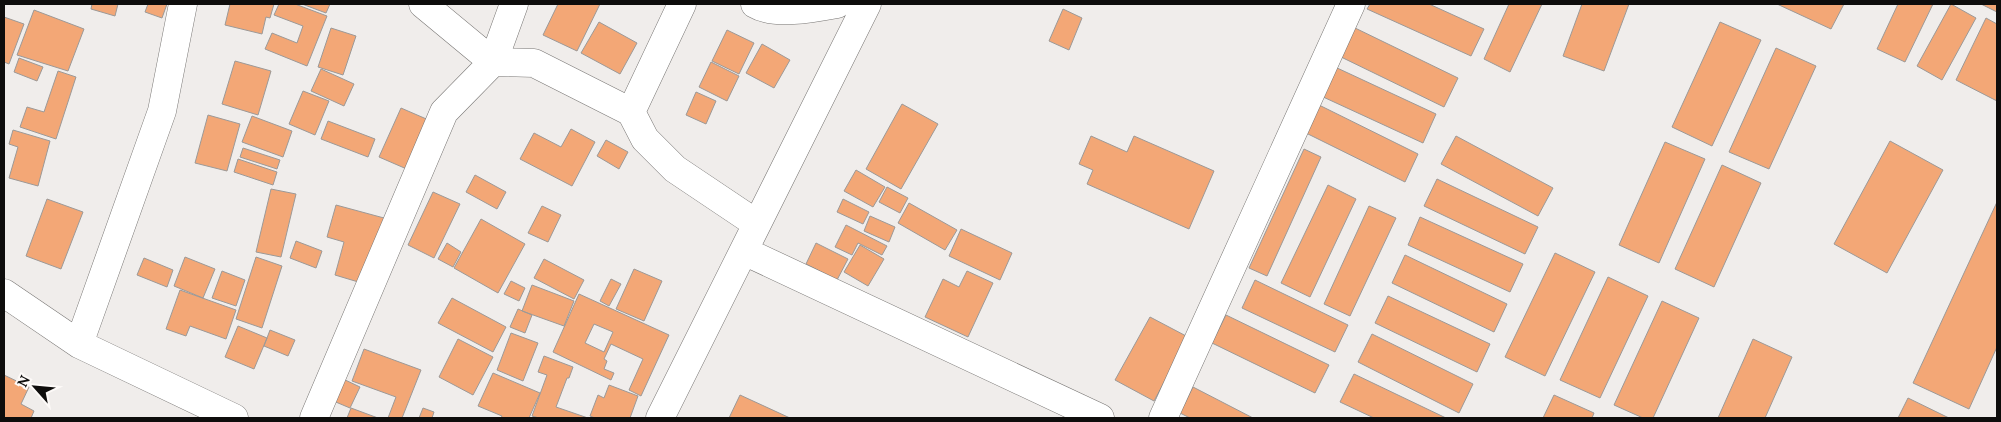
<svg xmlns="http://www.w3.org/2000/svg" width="2001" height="422" viewBox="0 0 2001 422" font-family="Lora,serif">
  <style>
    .building { fill: #f3a776; stroke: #9c9997; fill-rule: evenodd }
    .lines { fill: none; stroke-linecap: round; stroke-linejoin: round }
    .minor-casing { stroke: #797775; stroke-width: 29 }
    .minor { stroke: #fff; stroke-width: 28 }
  </style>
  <rect width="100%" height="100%" fill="#f0edeb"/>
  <!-- building -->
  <path class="building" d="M92 4H118L115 16 91 9Z
    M148 4H167L162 18 145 12Z
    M230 4H274L270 18 266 17 262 34 225 25Z
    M279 4H295L327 16 307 66 265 49 272 33 297 43 303 26 274 15Z
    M302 4H330L326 13Z
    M558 4H600L577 51 543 35Z
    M1370 4H1429L1484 29 1471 56 1367 9Z
    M1509 4H1542L1510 72 1484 59Z
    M1582 4H1629L1604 71 1563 56Z
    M1777 4H1844L1831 29Z
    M1898 4H1933L1905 62 1877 49Z
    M1951 4 1976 18 1942 80 1917 66Z
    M1981 4H1997V12Z
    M1063 9 1082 18 1069 50 1049 41Z
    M34 10 84 29 68 71 17 55Z
    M4 17 24 24 9 64 4 62Z
    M1986 18 1997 24V101L1956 80Z
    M599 22 637 43 620 74 581 53Z
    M1720 22 1761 40 1712 146 1672 127Z
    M1353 27 1458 78 1444 107 1339 56Z
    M331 28 356 36 343 75 318 67Z
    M727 30 754 43 739 74 712 61Z
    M762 44 790 60 774 88 746 73Z
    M1776 48 1816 66 1769 169 1729 152Z
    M19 58 43 67 37 81 14 72Z
    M235 61 271 71 258 115 222 104Z
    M711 62 739 76 727 101 699 87Z
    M1335 67 1436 114 1423 143 1321 96Z
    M321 69 354 84 344 106 311 91Z
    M58 71 76 77 56 139 20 127 27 107 44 112Z
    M303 91 329 101 315 135 289 124Z
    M696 92 716 101 706 124 686 115Z
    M902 104 938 124 901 189 866 169Z
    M1319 105 1418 154 1405 182 1306 133Z
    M401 108 431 121 409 170 379 157Z
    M208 115 240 124 227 171 195 163Z
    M252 116 292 131 283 157 242 142Z
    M328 121 375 139 368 157 321 139Z
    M571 129 595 142 572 186 520 159 534 133 561 147Z
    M13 130 50 141 38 186 9 178 18 147 9 144Z
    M1091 136 1127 152 1134 136 1214 171 1189 229 1087 184 1093 170 1079 164Z
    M1456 136 1553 188 1538 216 1441 164Z
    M606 140 628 152 619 169 597 156Z
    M1890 141 1943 170 1887 273 1834 244Z
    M1665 142 1705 159 1659 263 1619 245Z
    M243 148 280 160 277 169 240 157Z
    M1304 149 1321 157 1267 276 1249 268Z
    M238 159 277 172 273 185 234 172Z
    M1722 165 1761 183 1714 287 1675 269Z
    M856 170 885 187 873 207 844 191Z
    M475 175 506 192 497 209 466 192Z
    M1437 179 1538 227 1525 254 1424 206Z
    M1328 185 1356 199 1310 297 1281 283Z
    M887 187 908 198 900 213 879 202Z
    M271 189 296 194 281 257 256 252Z
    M433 192 460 204 434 258 408 245Z
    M47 199 83 212 61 269 26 256Z
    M843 199 869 212 863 224 837 212Z
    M1997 202V347L1969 409 1913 383Z
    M909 203 957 230 945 250 898 223Z
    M336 205 384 218 365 284 335 275 344 242 327 237Z
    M542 206 561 215 548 242 528 233Z
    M1369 206 1396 218 1350 316 1324 304Z
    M870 216 895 227 889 242 864 231Z
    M1420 217 1523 264 1510 292 1408 245Z
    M481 219 525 244 498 293 454 268Z
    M846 225 887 246 882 255 858 243 852 255 835 247Z
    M961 229 1012 253 1000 280 949 256Z
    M296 241 322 251 316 268 290 258Z
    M447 243 461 252 453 267 438 259Z
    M816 243 848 259 837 280 806 264Z
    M860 245 884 259 868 286 844 272Z
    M1555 253 1595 272 1545 376 1505 357Z
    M1405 255 1507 304 1494 332 1392 283Z
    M185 257 215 269 203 298 174 286Z
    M256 257 282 266 262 328 236 319Z
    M144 258 173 270 167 287 137 275Z
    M544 259 584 280 574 299 534 278Z
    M634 269 662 281 644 321 616 309Z
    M222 271 245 280 236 306 212 298Z
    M967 271 993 283 968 337 925 317 943 279 959 287Z
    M1608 277 1648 296 1600 398 1560 380Z
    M611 279 621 284 609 306 600 301Z
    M1255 280 1348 325 1335 352 1242 308Z
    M511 281 525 288 519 301 504 294Z
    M532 285 574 301 564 326 522 311Z
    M180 290 236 310 226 339 190 326 186 336 166 329Z
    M579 294 669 335 641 396 629 390 643 359 611 344 604 359 607 361 604 369 614 373 611 380 553 352ZM594 324 613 332 604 352 585 343Z
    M1388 296 1490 344 1477 372 1375 323Z
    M452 298 506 327 493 352 438 323Z
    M1662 301 1699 318 1653 418H1643L1614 405Z
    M518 309 532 315 525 333 510 327Z
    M1226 315 1329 365 1315 393 1212 343Z
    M1150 317 1188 337 1154 401 1115 380Z
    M238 326 267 338 254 369 225 357Z
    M270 330 295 340 288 356 264 346Z
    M511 333 538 343 523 381 497 370Z
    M1372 334 1473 384 1459 413 1358 362Z
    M458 339 493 357 473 395 439 377Z
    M1753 339 1792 357 1765 418H1718Z
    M364 349 421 370 402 418H388L396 397 352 381Z
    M544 356 573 367 569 378H567L556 407 588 418H539L532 416 547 375 538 372Z
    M493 373 540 393 529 418H501L502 416 478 406Z
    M1354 374 1446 418H1374L1340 402Z
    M4 375 29 387 21 404 34 411 31 418H4Z
    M341 378 360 387 350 408 331 400Z
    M609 385 638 396 630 418H595L590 416 598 395 604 398Z
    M1193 387 1253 418H1190L1180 413Z
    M740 395 790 418H729Z
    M1554 395 1594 413 1592 418H1543Z
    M1908 398 1949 418H1898Z
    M351 408 378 418H347Z
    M423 408 434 412 432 418H419Z"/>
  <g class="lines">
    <defs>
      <path id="minor" d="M423 4 493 62 514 4
        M755 4C775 16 815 8 837 4
        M631 112 682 4
        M744 251 1100 418
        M4 293 79 344 234 418
        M79 344 162 111 183 4
        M314 418 444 112 493 62 534 63 631 112 645 139 675 169 757 224
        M660 418 867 4
        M1163 418 1351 4"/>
    </defs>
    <!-- minor casing -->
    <use href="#minor" class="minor-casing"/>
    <!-- minor -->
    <use href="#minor" class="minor"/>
  </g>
  <!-- border -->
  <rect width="2001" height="422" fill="none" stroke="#0e0d0c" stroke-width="10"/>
  <!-- north arrow -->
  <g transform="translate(35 387) rotate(297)" stroke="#fdfaf8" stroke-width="4" paint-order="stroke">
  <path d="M0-4L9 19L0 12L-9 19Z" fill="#0e0d0c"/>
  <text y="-8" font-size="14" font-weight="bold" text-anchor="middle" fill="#0e0d0c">N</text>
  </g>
</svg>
